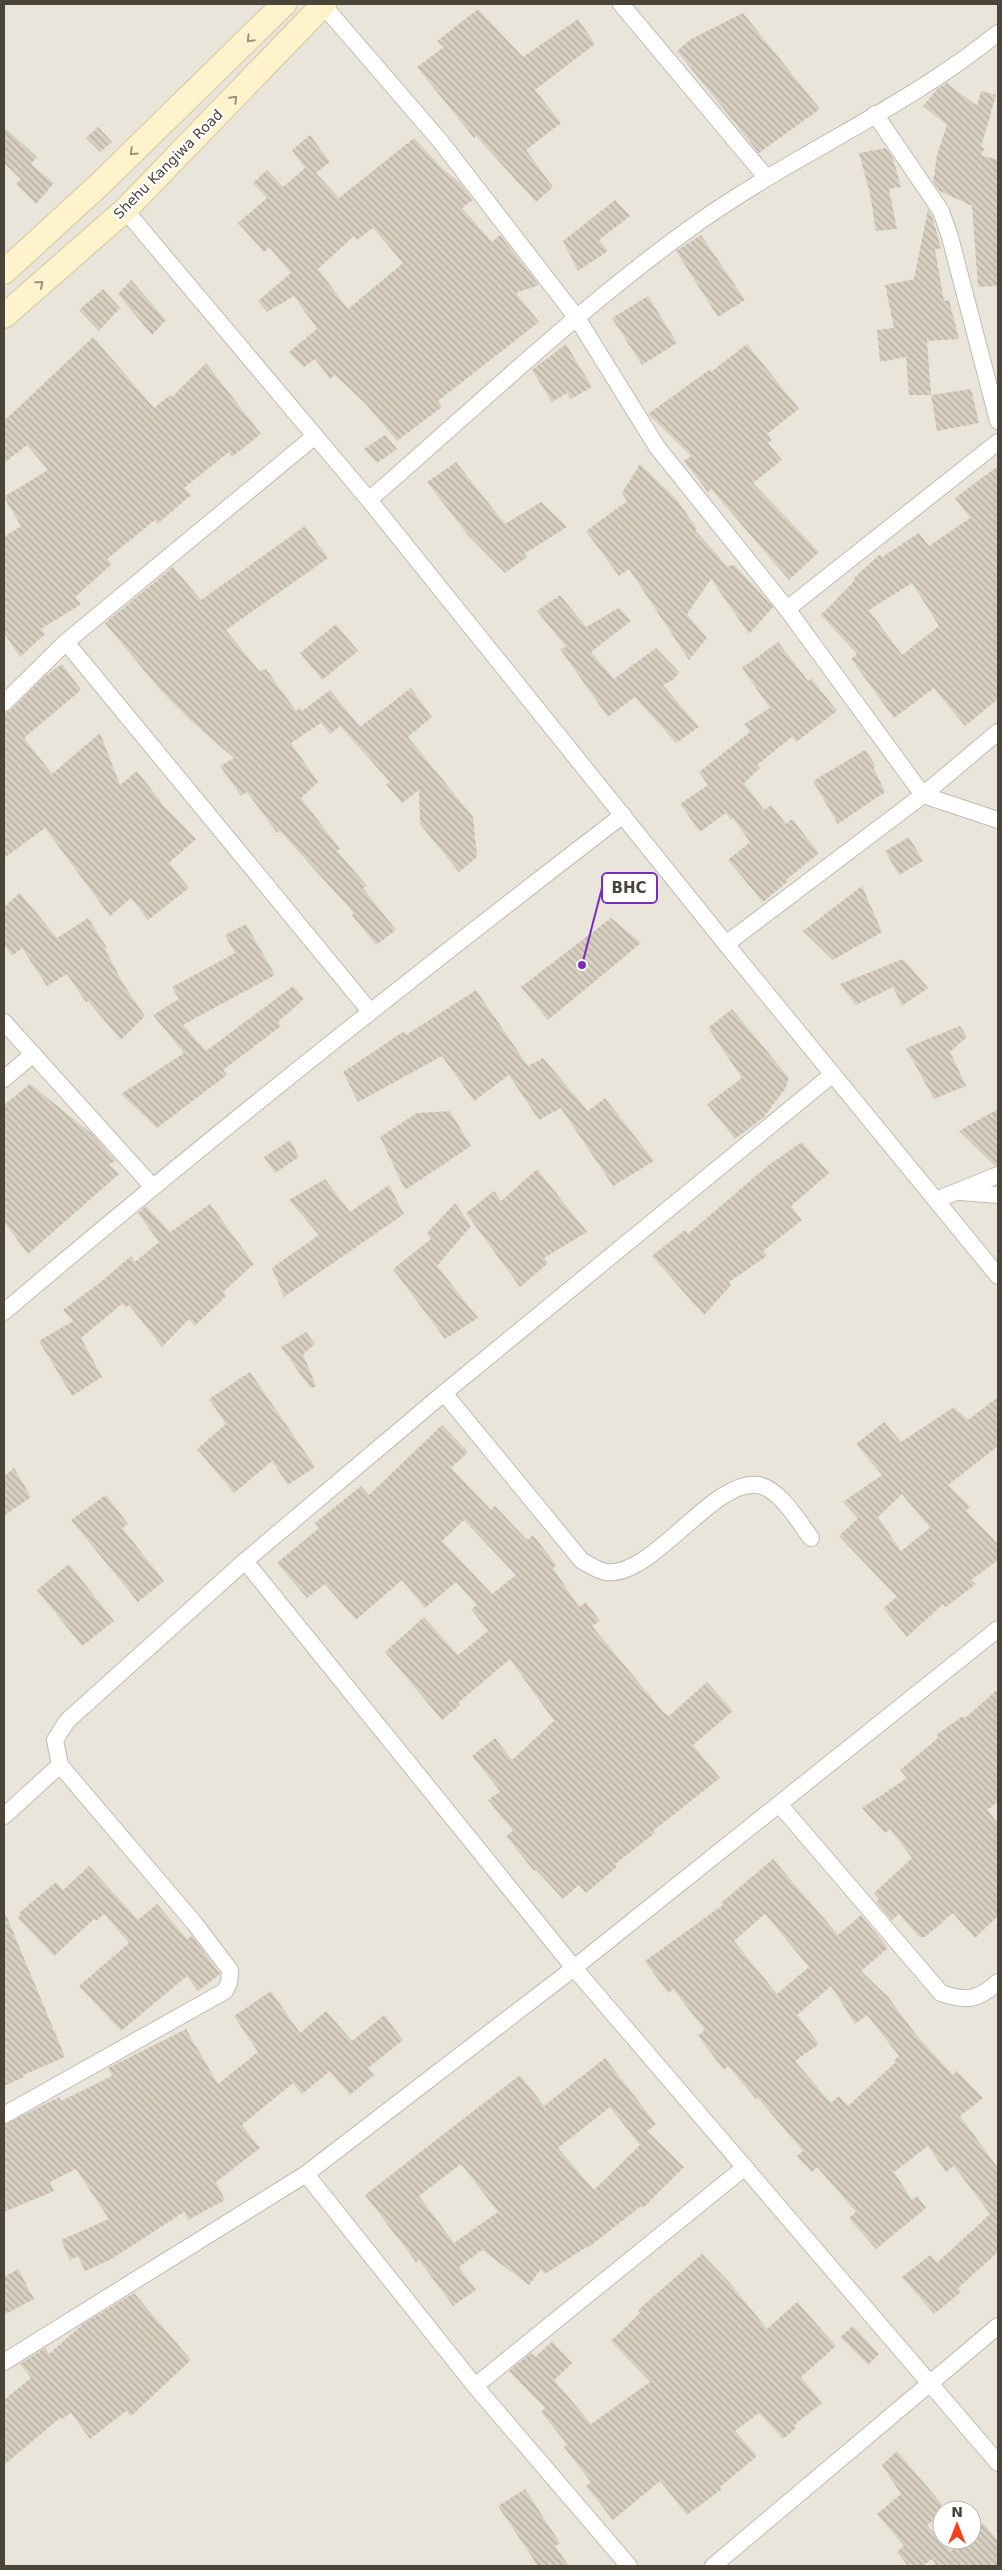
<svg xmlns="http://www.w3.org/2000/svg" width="1002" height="2570" viewBox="0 0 1002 2570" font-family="'DejaVu Sans',sans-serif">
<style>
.residential{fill:#eae5da;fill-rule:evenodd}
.building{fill:url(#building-back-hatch);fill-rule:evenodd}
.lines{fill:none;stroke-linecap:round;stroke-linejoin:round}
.street-casing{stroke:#c2bbae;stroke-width:18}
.secondary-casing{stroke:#d6c79b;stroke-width:26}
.street{stroke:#fff;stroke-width:16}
.secondary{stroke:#fff3cd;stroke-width:24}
.oneway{stroke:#9c937c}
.labels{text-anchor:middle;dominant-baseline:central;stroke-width:4.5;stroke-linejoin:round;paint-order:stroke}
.street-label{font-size:14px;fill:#4b4439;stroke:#fff}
.leader{fill:none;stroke:#7b2cbf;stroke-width:2}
.callout-dot{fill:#7b2cbf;stroke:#fff;stroke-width:2}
.callout{fill:#fff;stroke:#7b2cbf;stroke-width:2}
.callout-label{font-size:15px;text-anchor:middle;font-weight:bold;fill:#4b4439}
</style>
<defs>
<pattern id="building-back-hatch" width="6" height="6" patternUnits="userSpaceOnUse" patternTransform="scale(1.25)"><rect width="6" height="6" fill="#d8cfc1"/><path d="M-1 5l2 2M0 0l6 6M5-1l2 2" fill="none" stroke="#b1aa9e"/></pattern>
</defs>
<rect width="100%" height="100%" fill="#f6f3ec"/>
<!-- residential -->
<path class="residential" d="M4 4H998V2566H4ZM942 2510H972V2540H942Z"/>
<!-- building -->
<g class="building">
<polygon points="478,9 523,57 578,19 595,44 535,90 561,123 526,150 553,187 536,202 476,136 474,138 417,67 444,47 437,41"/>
<polygon points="743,13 820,109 759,153 677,51 691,39"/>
<polygon points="947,83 977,106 981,91 996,95 981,147 985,148 981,155 998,160 998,286 978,287 972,206 940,191 933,182 937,155 947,125 923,106 937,89"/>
<polygon points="4,127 37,157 31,164 54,183 36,204 16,184 21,179 4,163"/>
<polygon points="98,127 112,142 100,152 86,138"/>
<path d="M310 135 330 162 316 173 339 198 414 138 442 168 460 183 473 200 462 208 492 242 500 235 539 285 516 293 539 322 438 401 442 407 397 441 365 403 335 375 330 379 315 359 304 367 289 352 317 329 294 296 267 312 258 301 291 273 269 247 264 252 238 223 267 198 253 183 267 170 283 187 305 168 292 150ZM373 228 403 263 348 309 318 269 354 236 357 240Z"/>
<polygon points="886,148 893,158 901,187 889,189 897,229 876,231 870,194 859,153"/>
<polygon points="615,200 630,216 599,240 608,251 578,271 563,241"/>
<polygon points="928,209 932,216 941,248 935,250 944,301 949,300 959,339 927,341 931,395 909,395 906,357 880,362 877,330 894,328 885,285 914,279"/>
<polygon points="701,235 745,300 718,317 676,251"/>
<polygon points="131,280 166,320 152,335 118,294"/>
<polygon points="103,289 120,308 99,331 79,310"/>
<polygon points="648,296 677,343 642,365 612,318"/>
<polygon points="93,337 154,408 170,395 172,397 206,363 261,434 232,457 229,452 184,488 191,495 157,524 155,520 107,559 112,564 75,597 81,604 41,629 45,634 20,657 4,633 4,537 21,526 4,497 48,470 27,445 4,463 4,421"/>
<polygon points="566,344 592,387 571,399 567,393 552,402 532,370"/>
<polygon points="747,344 799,409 767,434 772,440 768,443 782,460 753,483 819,552 789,580 711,489 708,492 684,461 691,456 648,414 709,370 711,372"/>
<polygon points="971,389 979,423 937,431 931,395"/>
<polygon points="385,435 397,449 377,463 364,449"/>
<polygon points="456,462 505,524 541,502 567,527 524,554 527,557 505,573 467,534 427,482"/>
<polygon points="640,464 677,500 697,529 695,530 727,566 734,565 773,607 749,634 711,579 687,614 707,638 689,660 629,569 619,576 586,531 627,501 622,493"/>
<path d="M998 466V699L965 726 934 688 894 718 851 659 857 654 821 615 855 580 854 578 880 554 882 557 919 533 929 546 970 518 955 498ZM912 583 939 626 902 655 869 610Z"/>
<polygon points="305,526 328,558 226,630 259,671 266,669 296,711 300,708 302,711 330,690 360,727 411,688 432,717 408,737 473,817 477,857 459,872 420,824 419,790 402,803 386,784 390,782 340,726 330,734 321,723 291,743 318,782 301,798 340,849 337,851 367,886 363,888 396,930 376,945 352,915 354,913 280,831 277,833 247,792 241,796 220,766 234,758 191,721 162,692 105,623 173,567 201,600"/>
<polygon points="560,595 586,627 619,608 631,621 591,652 614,679 656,648 679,672 673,680 663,685 699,727 676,743 635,697 608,717 560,649 566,647 537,611"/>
<polygon points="336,624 358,651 322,680 300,653"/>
<polygon points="778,642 808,681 811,678 837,711 796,742 792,737 757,765 760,768 744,783 764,810 771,805 786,824 792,819 819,853 786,880 787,882 763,902 728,860 750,842 733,818 731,820 726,813 700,832 680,804 708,785 699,772 750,732 744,724 770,708 742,668"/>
<polygon points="62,664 81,690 24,738 52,774 100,733 120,785 137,771 164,806 196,839 169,863 189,888 148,920 131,898 110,916 45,828 4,858 4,713 11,710 45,676"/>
<polygon points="865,750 876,766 873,767 885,792 838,824 813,781"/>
<polygon points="909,837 923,861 899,875 885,851"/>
<polygon points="862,886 882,932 833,960 803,931"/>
<polygon points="20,893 57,938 88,918 107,948 105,949 124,985 145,1016 121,1040 88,1001 86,1002 67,974 47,986 22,948 12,956 4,944 4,907"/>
<polygon points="611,918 641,943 548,1020 521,987"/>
<polygon points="246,924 275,975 183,1025 206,1051 293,986 304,999 278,1022 281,1026 223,1070 227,1075 157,1128 121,1094 184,1053 153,1015 179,999 172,987 235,953 225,935"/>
<polygon points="903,959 928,988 902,1006 893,987 856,1005 840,984"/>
<polygon points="476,990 528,1066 543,1058 588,1111 605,1098 654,1161 613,1186 561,1108 539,1120 509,1075 474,1101 442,1056 358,1102 343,1072 403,1032 406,1035"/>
<polygon points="732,1009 789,1078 785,1089 764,1117 735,1139 707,1104 742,1078 708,1028"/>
<polygon points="960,1026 967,1037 950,1052 966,1086 934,1099 906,1048"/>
<polygon points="30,1084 91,1133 116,1161 109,1164 119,1174 28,1254 4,1222 4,1105"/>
<polygon points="998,1109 998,1165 995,1166 959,1131"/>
<polygon points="450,1111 471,1146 405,1190 380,1137 417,1113"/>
<polygon points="290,1140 299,1157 275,1173 264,1157"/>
<polygon points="802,1142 829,1173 791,1206 802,1220 763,1251 767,1256 729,1282 731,1285 704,1315 652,1256 685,1230 688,1234 770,1164"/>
<polygon points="537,1169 587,1232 544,1258 548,1263 520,1287 466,1213 494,1191 501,1201"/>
<polygon points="325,1179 350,1212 389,1185 404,1214 284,1297 272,1268 319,1235 289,1200"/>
<polygon points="455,1203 471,1226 437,1266 478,1318 445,1339 393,1269 431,1239 427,1233"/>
<polygon points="210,1204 254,1264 223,1292 226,1296 195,1326 189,1319 162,1347 129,1305 126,1308 122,1304 81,1338 102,1377 72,1396 39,1341 73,1321 63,1310 102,1281 131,1256 135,1262 159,1242 138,1213 146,1206 170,1232"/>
<polygon points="306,1332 315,1344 303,1354 316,1386 311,1389 281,1347"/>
<polygon points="250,1372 315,1467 288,1485 272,1461 234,1493 197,1449 226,1424 209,1399"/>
<path d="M998 1397V1446L948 1485 970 1507 966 1511 998 1544V1560L971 1580 976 1584 946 1607 943 1604 907 1637 883 1608 897 1597 839 1536 858 1518 843 1502 882 1475 856 1444 884 1422 901 1442 954 1407 968 1420ZM902 1494 930 1528 901 1551 878 1517Z"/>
<path d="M442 1425 468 1452 451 1468 491 1510 495 1506 527 1540 533 1535 556 1565 553 1568 579 1607 586 1602 600 1621 592 1626 664 1713 669 1716 707 1682 733 1711 693 1745 720 1778 653 1831 655 1833 615 1864 617 1867 586 1893 579 1885 563 1899 536 1870 534 1871 506 1836 513 1831 488 1800 500 1791 472 1756 495 1738 512 1760 554 1721 510 1659 458 1703 460 1705 442 1720 385 1652 424 1617 458 1655 488 1631 471 1609 477 1605 456 1582 425 1608 402 1580 356 1620 325 1584 307 1598 277 1563 319 1528 315 1523 361 1486 369 1495ZM464 1520 516 1575 492 1594 442 1541Z"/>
<polygon points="14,1468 31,1497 4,1516 4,1476"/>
<polygon points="106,1495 128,1524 122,1528 164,1581 138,1602 71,1520"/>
<polygon points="69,1564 114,1621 82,1646 37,1590"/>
<polygon points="998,1689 998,1802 987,1810 998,1823 998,1916 975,1938 953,1913 925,1937 919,1937 899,1914 892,1920 876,1902 879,1899 874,1893 912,1858 890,1829 885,1833 862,1808 907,1778 900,1770 938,1738 936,1735 963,1716 965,1718"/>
<path d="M773 1859 838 1935 861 1915 888 1948 861 1971 889 1998 917 2036 953 2075 957 2071 983 2098 960 2116 998 2168V2252L958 2288 961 2292 934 2314 902 2277 930 2255 937 2263 990 2214 954 2166 946 2172 928 2146 894 2172 912 2200 917 2196 926 2208 876 2249 849 2218 856 2212 817 2167 812 2172 797 2156 803 2151 758 2098 756 2099 728 2066 724 2070 698 2036 705 2030 673 1989 668 1993 645 1961 723 1905 721 1903ZM765 1914 809 1967 777 1994 734 1941ZM831 1986 855 2024 867 2015 899 2056 894 2060 896 2062 848 2106 839 2096 831 2103 795 2061 819 2044 797 2015Z"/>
<polygon points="89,1866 138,1920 157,1904 187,1939 192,1936 220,1974 198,1991 187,1976 121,2031 79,1986 129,1943 104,1914 96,1921 94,1919 54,1956 18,1918 21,1915 19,1913 56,1882 63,1890"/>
<polygon points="4,1910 65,2057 23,2075 24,2077 4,2086"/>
<polygon points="271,1991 300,2033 326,2011 352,2041 384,2015 403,2040 368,2068 374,2075 350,2095 330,2071 302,2094 293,2083 242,2125 260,2148 216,2182 225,2200 188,2220 184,2212 110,2260 85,2271 78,2256 70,2260 61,2240 109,2219 76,2169 50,2182 54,2191 4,2212 4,2125 59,2097 61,2101 112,2076 108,2068 186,2029 218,2084 258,2052 234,2016"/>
<path d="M605 2058 656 2124 647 2131 684 2167 643 2208 641 2206 589 2247 588 2246 545 2274 541 2269 529 2285 482 2250 459 2267 476 2290 453 2306 419 2260 416 2262 365 2195 520 2075 544 2106ZM610 2107 640 2145 594 2190 558 2148ZM461 2164 498 2212 454 2243 419 2196Z"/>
<polygon points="702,2254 730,2283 767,2329 797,2302 836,2346 801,2377 822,2403 794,2425 796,2428 783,2439 759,2413 735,2431 757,2456 720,2487 722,2489 687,2515 660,2481 613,2520 586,2486 591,2482 564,2447 567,2444 541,2412 545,2408 509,2371 531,2353 535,2357 552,2342 572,2363 554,2380 591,2424 650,2382 611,2341 640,2313 638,2310"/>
<polygon points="18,2269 34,2299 4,2315 4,2277"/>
<polygon points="134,2293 191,2360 131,2416 126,2411 90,2439 71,2413 62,2419 61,2417 4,2465 4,2400 31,2378 20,2364 45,2348 49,2354 83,2324"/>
<polygon points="853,2326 879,2354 868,2365 840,2337"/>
<polygon points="897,2451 946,2509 942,2510 942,2513 927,2525 951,2551 963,2540 972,2540 972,2532 983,2523 998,2541 998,2566 933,2566 936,2564 932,2559 923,2566 908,2566 897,2552 904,2546 877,2514 901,2494 882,2465"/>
<polygon points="525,2489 560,2543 555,2546 569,2566 538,2566 498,2506"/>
</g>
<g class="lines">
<!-- street casing -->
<g class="street-casing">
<g id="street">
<polyline points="621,4 766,177"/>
<polyline points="323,5 441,142 577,318 657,447 787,609 923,795 998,820"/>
<polyline points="875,114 941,211 950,237 998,421"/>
<polyline points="125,210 369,500 726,944 998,1276"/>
<path d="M369 500C473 410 574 313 685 232 785 158 902 111 998 33"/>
<polyline points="787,609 998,442"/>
<polyline points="66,642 369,1010"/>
<polyline points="4,703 66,642 315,436"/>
<polyline points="726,944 923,795 998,732"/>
<polyline points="4,1022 152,1186"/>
<polyline points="4,1079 33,1054"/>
<polyline points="961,1192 998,1195"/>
<polyline points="936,1200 998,1175"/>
<path d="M4 1312C206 1140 412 977 623 815"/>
<path d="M444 1393 582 1561C589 1564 598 1571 606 1572 653 1578 713 1478 758 1485 779 1488 799 1522 811 1538"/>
<polyline points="245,1561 574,1968 998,2463"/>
<path d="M779 1804 941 1993C967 2002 978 2000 998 1982"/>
<polyline points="4,1816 60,1765 55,1740 67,1721 245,1561 444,1393 833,1074"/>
<polyline points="4,2115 225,1991 229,1983 230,1970 195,1924 60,1765"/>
<polyline points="306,2174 475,2386 629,2566"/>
<polyline points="4,2362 306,2174 574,1968 998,1629"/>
<polyline points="475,2386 745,2167"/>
<polyline points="713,2566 998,2326"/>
</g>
</g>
<!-- secondary casing -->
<g class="secondary-casing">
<g id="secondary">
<polyline points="4,272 100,184 284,4"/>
<polyline points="4,316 125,210 324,4"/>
</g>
</g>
<!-- street -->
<use href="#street" class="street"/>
<!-- secondary -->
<use href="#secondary" class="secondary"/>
</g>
<!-- one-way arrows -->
<defs><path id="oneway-chevron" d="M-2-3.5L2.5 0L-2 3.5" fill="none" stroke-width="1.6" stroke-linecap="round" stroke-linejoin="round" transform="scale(1.25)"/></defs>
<g class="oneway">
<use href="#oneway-chevron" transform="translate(250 39) rotate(134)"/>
<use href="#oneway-chevron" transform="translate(234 99) rotate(-46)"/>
<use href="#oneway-chevron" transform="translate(133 152) rotate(136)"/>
<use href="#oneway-chevron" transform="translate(40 284) rotate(-41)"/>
</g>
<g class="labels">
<!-- street labels -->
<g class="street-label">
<text transform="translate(168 164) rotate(-45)">Shehu Kangiwa Road</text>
</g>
</g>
<!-- callouts -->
<path class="leader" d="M582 965L602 888"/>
<circle class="callout-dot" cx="582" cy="965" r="5"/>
<rect class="callout" x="602" y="873" width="55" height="30" rx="5"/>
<g class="callout-label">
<text x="629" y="893">BHC</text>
</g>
<!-- border -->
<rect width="1002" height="2570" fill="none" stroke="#4b4439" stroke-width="10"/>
<!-- north arrow -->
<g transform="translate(957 2525)"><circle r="24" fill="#ffffff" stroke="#b7b4b0"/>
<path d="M0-4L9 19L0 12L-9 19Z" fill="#fc3f1d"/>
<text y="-8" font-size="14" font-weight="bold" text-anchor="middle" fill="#4b4439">N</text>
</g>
</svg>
